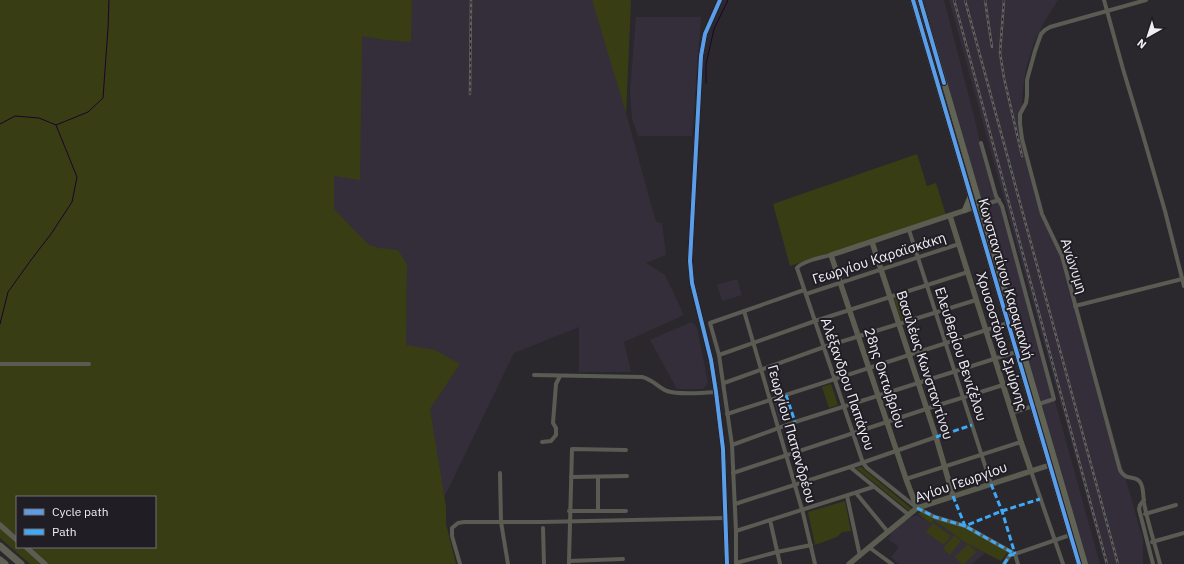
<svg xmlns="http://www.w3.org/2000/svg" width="1184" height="564" viewBox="0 0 1184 564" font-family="'IBM Plex Sans',sans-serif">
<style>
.built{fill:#342e3b}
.green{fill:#383d14}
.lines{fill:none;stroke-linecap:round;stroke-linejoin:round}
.stream{stroke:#19042b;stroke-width:1}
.street{stroke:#5a5b52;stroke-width:4}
.secondary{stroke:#5b5d50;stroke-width:5.5}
.primary{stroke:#616455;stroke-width:6}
.highway{stroke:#5f5f53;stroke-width:7}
.rail-casing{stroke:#61625e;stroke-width:2.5}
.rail{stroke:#201d25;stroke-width:1;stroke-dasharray:3;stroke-linecap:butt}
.quiet{stroke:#3fa9f5;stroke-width:3;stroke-dasharray:6 3;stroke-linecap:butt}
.cycleway-casing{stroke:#201d25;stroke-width:6}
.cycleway{stroke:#5a9eea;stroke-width:4}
.labels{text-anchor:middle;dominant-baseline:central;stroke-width:4;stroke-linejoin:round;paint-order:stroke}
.street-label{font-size:14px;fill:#f0eef3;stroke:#201d25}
</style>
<rect width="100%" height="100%" fill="#2a282d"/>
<!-- built -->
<g class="built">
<polygon points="0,0 631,0 626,113 656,222 662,223 666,255 646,263 665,275 684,315 624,342 631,372 579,372 579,327 514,353 426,535"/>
<polygon points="924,0 944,0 976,124 980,143 1000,203 1100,564 1087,564 982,206"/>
<polygon points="949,0 1058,0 1044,22 1034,42 1026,69 1022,96 1022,125 1027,156 1042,215 1062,254 1143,540 1143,564 1105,564"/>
<polygon points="636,17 701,17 692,136 638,136 632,119 630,91"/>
<polygon points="737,279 742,295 722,301 717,285"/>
<polygon points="689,323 693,323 697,328 708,383 703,389 677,389 650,340"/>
<polygon points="786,399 792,420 780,423 774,402"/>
<polygon points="917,515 931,524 934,520 966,543 985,553 972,564 899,564 891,557 899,547 888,539 893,531 909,518"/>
</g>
<!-- green -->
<g class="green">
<polygon points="0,0 412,0 411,42 386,40 362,36 360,180 334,176 334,209 369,245 379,248 398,250 407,264 406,345 435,350 460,364 430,409 446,507 446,524 456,564 49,564 30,547 155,547 155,497 17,497 17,536 0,522"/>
<polygon points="592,0 631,0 626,113"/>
<polygon points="917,154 927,186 936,183 946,215 790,266 773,204"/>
<polygon points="903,295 911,317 901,320 894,299"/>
<polygon points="831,384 838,405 829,408 822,387"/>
<polygon points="861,467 912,509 909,511 856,468"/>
<polygon points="845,501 851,531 842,532 837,537 815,545 808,512"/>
<polygon points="921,512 964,527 1008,552 1001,561 966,543 934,520 931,524 918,514"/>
<polygon points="933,523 951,536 944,545 926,532"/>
<polygon points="0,528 17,543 17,547 22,547 42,564 30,564 0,538"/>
<polygon points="954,535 961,541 950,555 943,549"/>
<polygon points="968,544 976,552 964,564 962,564 955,557"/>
</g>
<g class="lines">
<!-- stream -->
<g class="stream">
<polyline points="706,83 706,64 714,29 728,0"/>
<polyline points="0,124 15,116 39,118 56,125 88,112 103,98 108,28 109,0"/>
<polyline points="0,324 8,292 31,260 51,234 72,202 77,177 56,125"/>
</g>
<!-- street -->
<g class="street">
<polyline points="1104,0 1123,69 1142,132 1165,211 1184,286"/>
<path d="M1146 0 1050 27 1045 30 1041 34 1035 51 1027 80V96L1026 103 1020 114V124L1022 139 1042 214 1062 256 1120 470C1126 482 1135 474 1140 482 1144 487 1143 497 1144 503 1148 524 1155 544 1160 564"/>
<polyline points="981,143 996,196 1002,206 1054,399 1012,413"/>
<polyline points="980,206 999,200"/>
<polyline points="909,230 991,484"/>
<path d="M831 255C823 257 802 261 797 268L863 463 867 468 917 508 935 517 965 526 1015 554"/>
<polyline points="806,294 959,244"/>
<polyline points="1075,306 1182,279"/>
<polyline points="744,311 803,513 815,564"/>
<polyline points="719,355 815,321 968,272"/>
<polyline points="0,364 89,364"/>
<path d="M534 375 642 377C652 379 658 387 667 391 678 395 704 393 716 392"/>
<polyline points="724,383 824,347 976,300"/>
<polyline points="727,414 1008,323"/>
<polyline points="542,442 551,441 556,435 556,428 553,423 556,384 560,376"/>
<polyline points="732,445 795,422 1016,352"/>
<polyline points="850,467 909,515"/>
<polyline points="1031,471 1063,564"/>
<polyline points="500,473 501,522 508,564"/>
<polyline points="733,473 926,409 1003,385"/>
<polyline points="571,477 627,476"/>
<polyline points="906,479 1021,442"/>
<polyline points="856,493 888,532"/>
<polyline points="847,496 860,556"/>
<polyline points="1144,500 1140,505 1139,509 1153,564"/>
<polyline points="735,504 850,467 936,437"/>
<polyline points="569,511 626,511"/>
<polyline points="598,511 598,477"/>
<polyline points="1145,514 1176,505"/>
<polyline points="770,520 780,564"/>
<polyline points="543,528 544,564"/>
<polyline points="736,531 873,487"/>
<polyline points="1152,542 1184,533"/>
<polyline points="870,548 892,564"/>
<polyline points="1015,554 1018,564"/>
<polyline points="569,561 572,449 626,450"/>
<polyline points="569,563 569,561 623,559"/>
<polyline points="736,563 777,552 811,545"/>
<polyline points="460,564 452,536 452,528 458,523 464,522 542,522 725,518"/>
<polyline points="736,564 736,531 732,445 719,355 710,323 804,290"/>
<polyline points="1004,564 1010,555 1015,554 1070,535"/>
</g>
<!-- secondary -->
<g class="secondary">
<polyline points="720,0 705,34 701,56 690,261 692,283 711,360 716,392 723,449 727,564"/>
<polyline points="950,216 1021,442 1031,471"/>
<polyline points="872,242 936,437 953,496"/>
<polyline points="917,508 906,479 831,255 978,206"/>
<polyline points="0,525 17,540"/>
<polyline points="26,547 45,564"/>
<polyline points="849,564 917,508 1050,465"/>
</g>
<!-- primary -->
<g class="primary">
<polyline points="913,0 1079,564"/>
<polyline points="920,0 1085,564"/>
<polyline points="965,210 970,198"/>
</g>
<!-- highway -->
<g class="highway">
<polyline points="0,546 21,564"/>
<polyline points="0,560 5,564"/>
</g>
<!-- rail casing -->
<g class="rail-casing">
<g id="rail">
<polyline points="954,0 1107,564"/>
<polyline points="965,0 1118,564"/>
<polyline points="985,0 992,47"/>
<polyline points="1004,0 1000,53 1004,78 1022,156"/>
<polyline points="470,94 471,0"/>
</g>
</g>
<!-- rail -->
<use href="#rail" class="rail"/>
<!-- quiet -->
<g class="quiet">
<polyline points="786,395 795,422"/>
<polyline points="936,437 972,425"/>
<polyline points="991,484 1002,511 1015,554"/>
<polyline points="953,496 965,526 1002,511 1040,499"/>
<polyline points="917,508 935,517 965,526 1015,554"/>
<polyline points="1004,564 1010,555 1015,554"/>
</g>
<!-- cycleway casing -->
<g class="cycleway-casing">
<g id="cycleway">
<polyline points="720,0 705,34 701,56 690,261 692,283 711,360 716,392 723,449 727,564"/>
<polyline points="913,0 1079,564"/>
<polyline points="920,0 944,83"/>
</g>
</g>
<!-- cycleway -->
<use href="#cycleway" class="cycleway"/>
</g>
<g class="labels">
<!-- street labels -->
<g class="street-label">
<text transform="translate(879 258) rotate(-18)">Γεωργίου Καραϊσκάκη</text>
<text transform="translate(1074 266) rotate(72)">Ανώνυμη</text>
<text transform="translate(1006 279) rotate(74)">Κωνσταντίνου Καραμανλή</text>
<text transform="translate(1002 341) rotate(73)">Χρυσοστόμου Σμύρνης</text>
<text transform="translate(961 354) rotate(72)">Ελευθερίου Βενιζέλου</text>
<text transform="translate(925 365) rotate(72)">Βασιλέως Κωνσταντίνου</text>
<text transform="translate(885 378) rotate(72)">28ης Οκτωβρίου</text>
<text transform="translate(848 384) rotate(71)">Αλέξανδρου Παπάγου</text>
<text transform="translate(792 434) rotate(74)">Γεωργίου Παπανδρέου</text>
<text transform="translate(961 482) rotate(-19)">Αγίου Γεωργίου</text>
</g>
</g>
<!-- legend -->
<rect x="16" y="496" width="140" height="52" fill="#201d25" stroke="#737177"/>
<rect x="24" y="509" width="20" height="6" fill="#5a9eea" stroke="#737177"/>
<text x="52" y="516" font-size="12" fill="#f0eef3">Cycle path</text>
<rect x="24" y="529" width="20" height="6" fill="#3fa9f5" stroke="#737177"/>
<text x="52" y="536" font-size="12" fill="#f0eef3">Path</text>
<!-- north arrow -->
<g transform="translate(1148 36) rotate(219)" stroke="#201d25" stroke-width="3" paint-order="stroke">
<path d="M0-3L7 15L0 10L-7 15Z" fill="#f0eef3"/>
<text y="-6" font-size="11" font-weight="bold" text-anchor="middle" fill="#f0eef3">N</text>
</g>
</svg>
